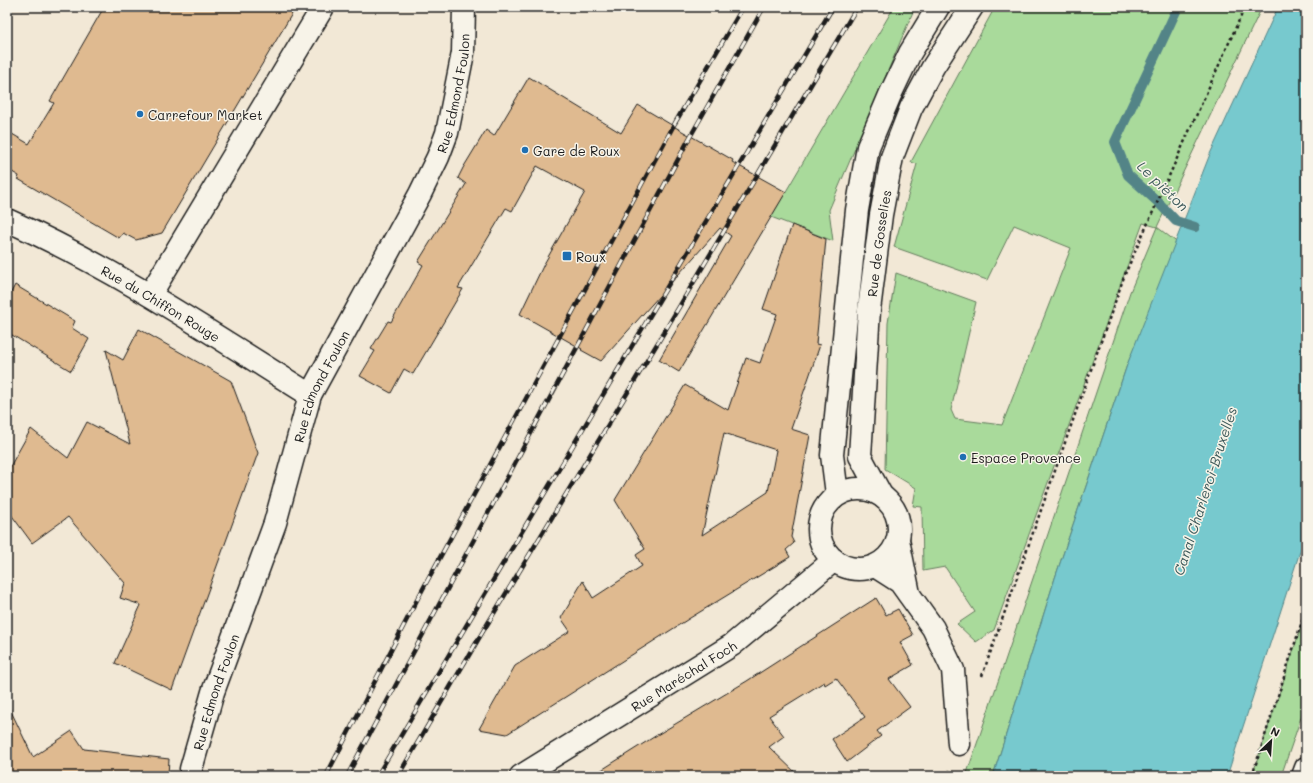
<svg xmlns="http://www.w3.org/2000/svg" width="1313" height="783" viewBox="0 0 1313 783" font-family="Mali,sans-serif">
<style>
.green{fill:#a9da9b;stroke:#627b5c}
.water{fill:#77c9ce;stroke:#538487}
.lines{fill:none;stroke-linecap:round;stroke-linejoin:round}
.stream{stroke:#538487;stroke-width:10}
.building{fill:#dfba90;stroke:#1c1c1c;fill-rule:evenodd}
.minor-casing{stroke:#1c1c1c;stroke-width:25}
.tertiary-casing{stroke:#1c1c1c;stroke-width:25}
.path{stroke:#1c1c1c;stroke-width:2.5;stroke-dasharray:3 3;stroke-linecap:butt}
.minor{stroke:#f7f3e8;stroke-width:22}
.tertiary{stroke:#f7f3e8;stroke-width:22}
.rail-casing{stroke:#1c1c1c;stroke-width:4.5}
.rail{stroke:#f7f3e8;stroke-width:3;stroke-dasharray:9;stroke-linecap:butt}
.poi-dot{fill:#1f6fb2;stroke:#f7f3e8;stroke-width:1.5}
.labels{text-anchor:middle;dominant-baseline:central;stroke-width:3;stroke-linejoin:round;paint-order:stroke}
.street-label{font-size:13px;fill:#1c1c1c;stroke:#f7f3e8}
.poi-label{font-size:13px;fill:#1c1c1c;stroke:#f7f3e8;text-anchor:start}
.water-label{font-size:14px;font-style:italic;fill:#3c595a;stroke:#f7f3e8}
</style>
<rect width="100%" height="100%" fill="#f2e8d6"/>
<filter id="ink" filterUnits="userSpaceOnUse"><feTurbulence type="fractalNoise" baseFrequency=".025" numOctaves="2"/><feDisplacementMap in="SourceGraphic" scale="8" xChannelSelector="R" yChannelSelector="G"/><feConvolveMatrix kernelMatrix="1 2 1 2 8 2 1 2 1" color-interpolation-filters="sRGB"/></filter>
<g filter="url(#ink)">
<!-- green -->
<g class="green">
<polygon points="894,7 915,7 829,210 833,241 771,217"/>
<polygon points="995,7 1262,7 1157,227 1179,244 1127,365 1055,578 993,776 966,776 1130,292 1157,227 1143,223 994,630 976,642 957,624 975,612 945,567 923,571 922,507 913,506 916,488 885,469 888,323 896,273 976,302 951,410 955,419 1002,425 1071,248 1014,225 987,280 894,247 917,164 911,162"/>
<polygon points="1306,612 1306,703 1281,776 1252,776"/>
</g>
<!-- water -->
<polygon class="water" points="1278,7 1306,7 1306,533 1227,776 993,776 1055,578 1127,365 1210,154"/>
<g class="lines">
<!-- stream -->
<polyline class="stream" points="1178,7 1115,142 1128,175 1158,202 1176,221 1195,227"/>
</g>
<!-- building -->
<g class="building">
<polygon points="104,7 296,7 162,233 136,240 123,233 119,238 18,179 19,176 7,169 7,131 29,144 54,103 50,101"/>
<polygon points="529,77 621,133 638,105 675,127 733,160 732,162 786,192 679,372 659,360 731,236 720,228 601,361 581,350 582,349 520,314 544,264 585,192 537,166 512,211 506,208 458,288 463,289 413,374 404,369 391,393 360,376 375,351 371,349 388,321 391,322 423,265 418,262 466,184 458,178 463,168 486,130 494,136"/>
<path d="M792 225 826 239 816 344 820 345 791 429 810 435 791 537 794 543 786 550 790 557 690 618 507 734 479 729 515 666 570 631 561 618 583 581 593 598 642 566 636 555 645 549 615 500 685 385 728 410 746 358 760 363 777 314 763 309ZM724 433 776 450 768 492 702 535Z"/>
<polygon points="15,285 75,321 72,328 89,339 71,371 7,332 7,300"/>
<polygon points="139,329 231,381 258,453 172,690 115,663 141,605 120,598 125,583 68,517 32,543 7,509 7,472 31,429 68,458 87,422 130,444 106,350 123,360"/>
<polygon points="876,598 886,615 898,609 913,635 900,642 913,665 889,679 910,707 877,731 881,736 847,762 832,739 865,717 836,678 825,685 824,682 769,716 784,736 769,747 799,776 592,776 657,735 747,681"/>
<polygon points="7,703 33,757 72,731 84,749 169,759 168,776 7,776"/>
</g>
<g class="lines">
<!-- minor casing -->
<g class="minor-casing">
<g id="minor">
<path id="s1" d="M7 220C114 268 211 333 310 395"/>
<polyline points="150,295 323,7"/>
<polyline points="898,540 909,594"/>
<polyline points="875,566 900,582 933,628 953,670 959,744"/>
<path id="s2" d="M191 776V769L213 692 275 523 310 395 420 194 438 157 447 133 463 53 464 7"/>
</g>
</g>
<!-- tertiary casing -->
<g class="tertiary-casing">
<g id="tertiary">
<circle cx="859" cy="529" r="40"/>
<polyline points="837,494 832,455 857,210 868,147 890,95 910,53 938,7"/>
<path id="s3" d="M881 495 860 456 869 310 881 215 892 157 911 108 933 67 972 7"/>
<path id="s4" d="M521 776 732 645 834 560"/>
<polyline points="1303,776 1306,768"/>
</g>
</g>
<!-- path -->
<g class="path">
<polyline points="982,676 1125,274 1245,7"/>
<polyline points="948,776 950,770"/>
<polyline points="1252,776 1306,609"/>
</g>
<!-- minor -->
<use href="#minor" class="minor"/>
<!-- tertiary -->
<use href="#tertiary" class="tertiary"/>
<!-- rail casing -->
<g class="rail-casing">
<g id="rail">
<polyline points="326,776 418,598 675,123 743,7"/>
<polyline points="347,776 690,137 764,7"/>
<polyline points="377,776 833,7"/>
<polyline points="398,776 482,633 660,339 857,7"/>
</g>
</g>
<!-- rail -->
<use href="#rail" class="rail"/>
</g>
</g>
<!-- markers -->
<g class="poi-dot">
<circle cx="140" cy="114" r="4"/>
<circle cx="525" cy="150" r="4"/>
<rect x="562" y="251" width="10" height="10" rx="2"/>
<circle cx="963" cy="457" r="4"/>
</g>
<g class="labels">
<!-- street labels -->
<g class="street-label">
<text stroke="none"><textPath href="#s2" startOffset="736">Rue Edmond Foulon</textPath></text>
<text stroke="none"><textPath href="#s3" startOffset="258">Rue de Gosselies</textPath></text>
<text stroke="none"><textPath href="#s1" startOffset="175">Rue du Chiffon Rouge</textPath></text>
<text stroke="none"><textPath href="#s2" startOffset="412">Rue Edmond Foulon</textPath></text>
<text stroke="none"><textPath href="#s4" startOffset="191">Rue Maréchal Foch</textPath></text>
<text stroke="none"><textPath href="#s2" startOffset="88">Rue Edmond Foulon</textPath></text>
</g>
<!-- poi labels -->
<g class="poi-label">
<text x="148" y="114">Carrefour Market</text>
<text x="533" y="150">Gare de Roux</text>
<text x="576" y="256">Roux</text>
<text x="971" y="457">Espace Provence</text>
</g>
<!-- water labels -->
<g class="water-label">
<text transform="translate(1163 186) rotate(44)">Le piéton</text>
<text transform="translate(1205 491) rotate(-72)">Canal Charleroi-Bruxelles</text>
</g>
</g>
<!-- margin -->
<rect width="1313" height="783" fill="none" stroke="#f7f3e8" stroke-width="24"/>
<rect x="12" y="12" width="1289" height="759" fill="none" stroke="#1c1c1c" stroke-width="1.5" filter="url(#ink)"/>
<!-- north arrow -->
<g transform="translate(1271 741) rotate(25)" stroke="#f7f3e8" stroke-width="3" paint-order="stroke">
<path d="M0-3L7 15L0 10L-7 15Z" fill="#1c1c1c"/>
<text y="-6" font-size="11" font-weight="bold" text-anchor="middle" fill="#1c1c1c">N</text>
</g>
</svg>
